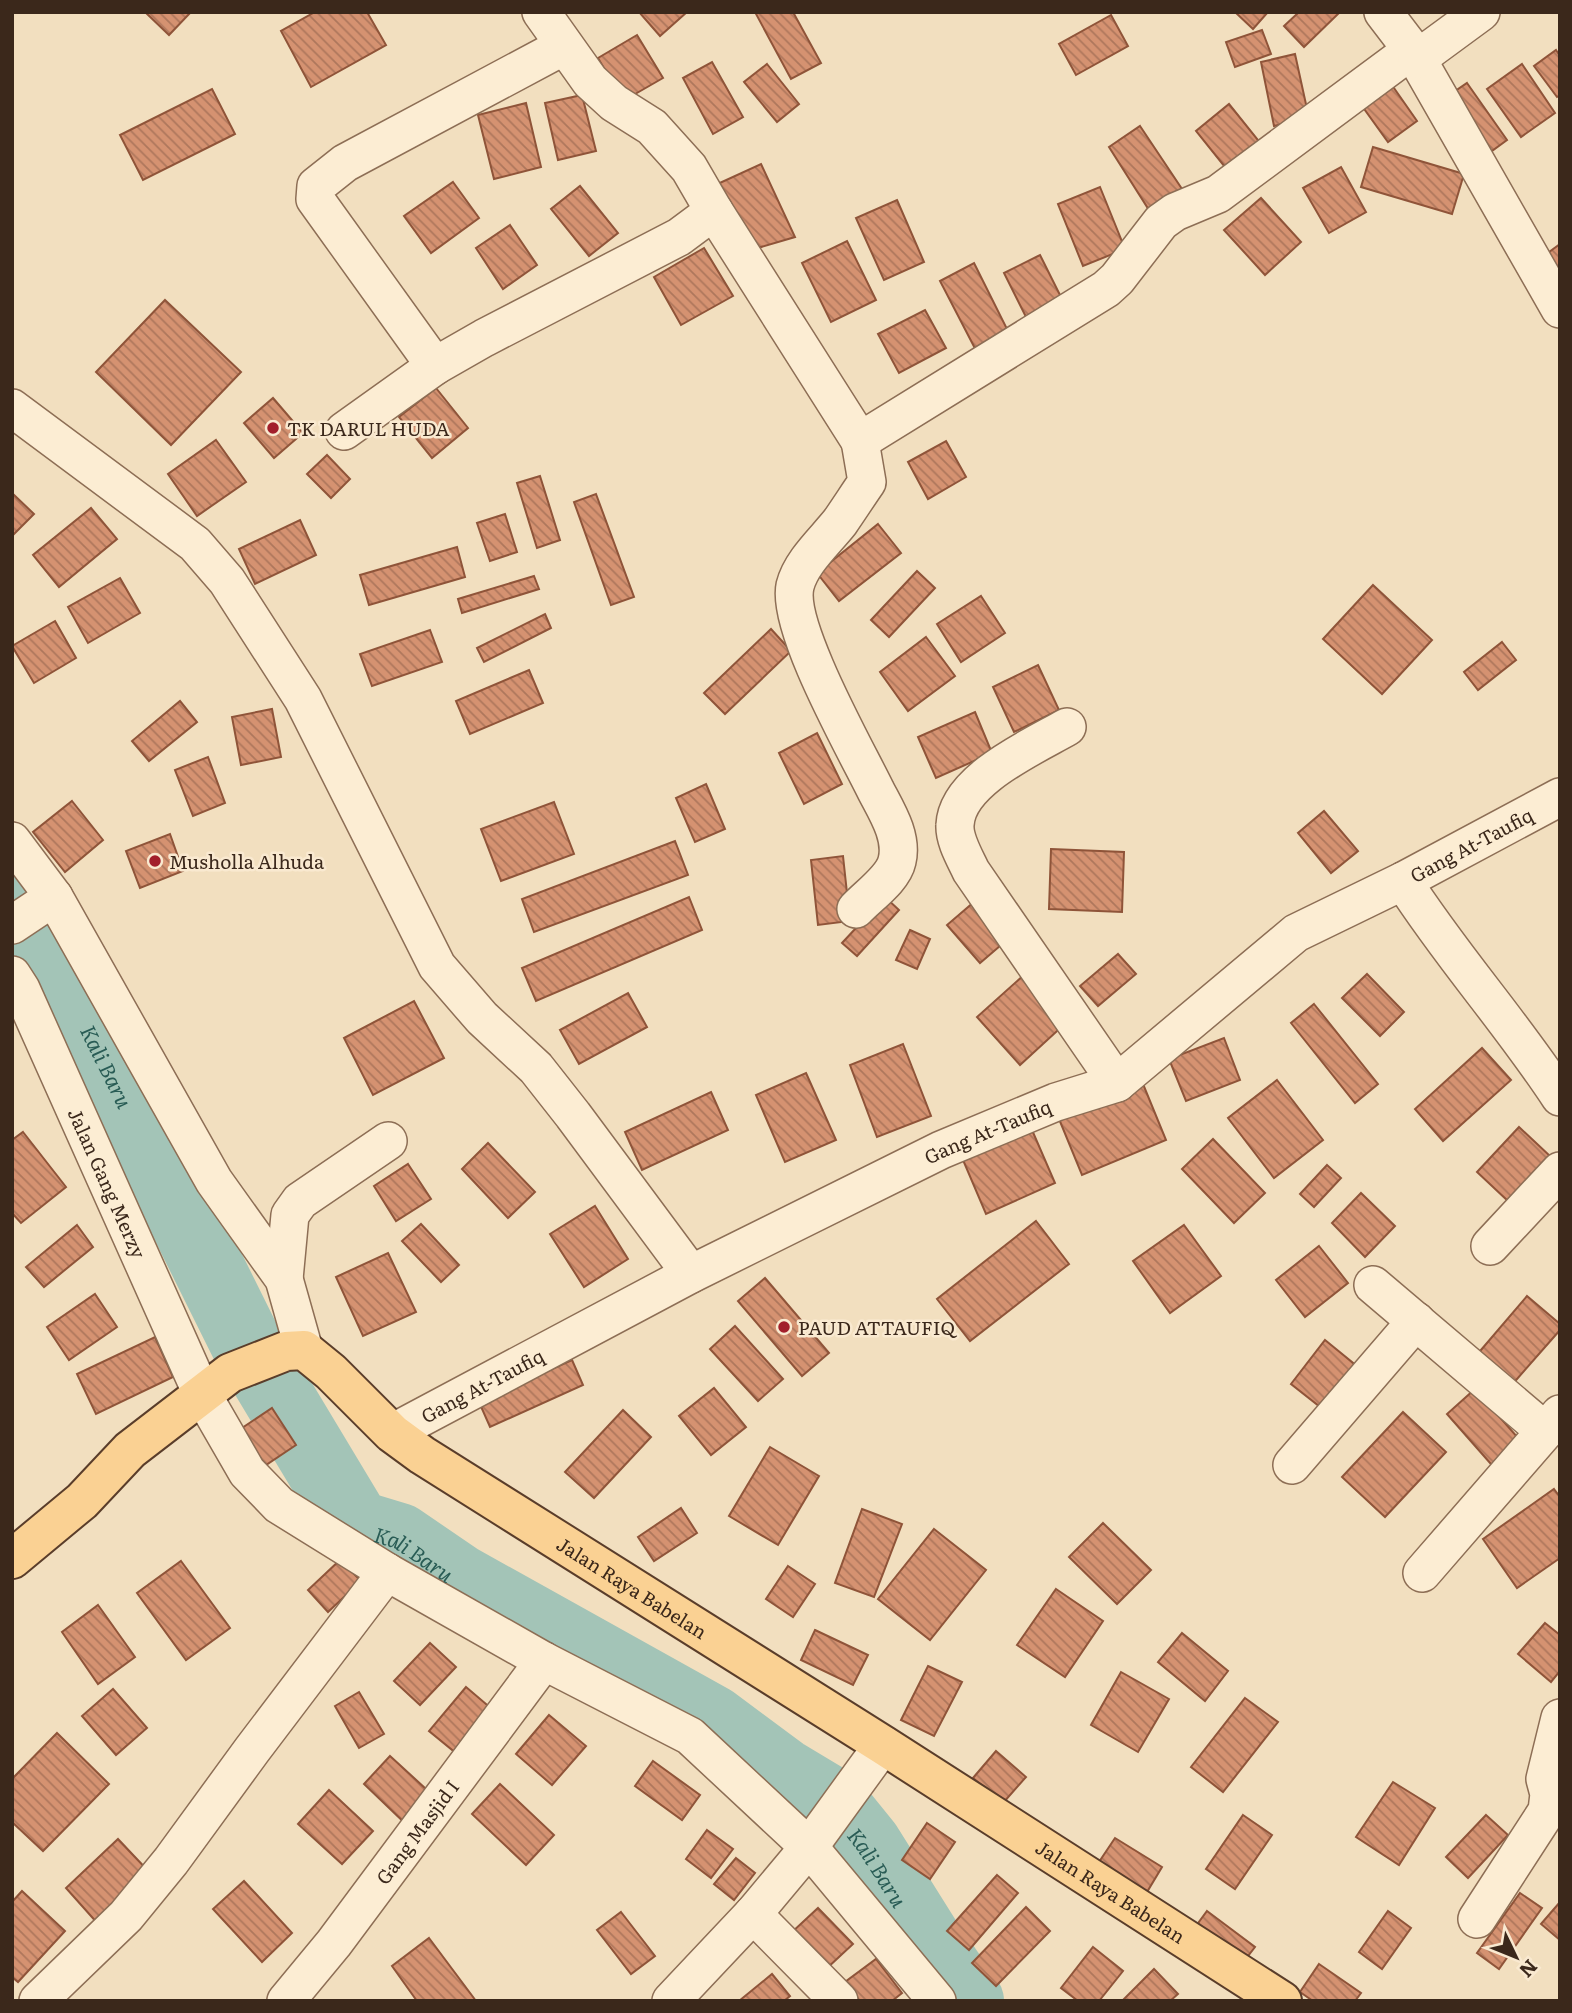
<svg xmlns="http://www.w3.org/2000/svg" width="1572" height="2013" viewBox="0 0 1572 2013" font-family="Literata,serif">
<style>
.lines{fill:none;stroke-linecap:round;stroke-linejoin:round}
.river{stroke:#a3c4b7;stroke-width:72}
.building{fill:url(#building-back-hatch);stroke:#8f5439;stroke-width:2}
.street-casing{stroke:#8d6e55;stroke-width:40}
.primary-casing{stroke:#5a3d2a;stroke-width:42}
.street{stroke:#fcedd3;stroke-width:37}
.primary{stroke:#fad193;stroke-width:38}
.poi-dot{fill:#a21f2b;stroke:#f9e9d0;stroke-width:2.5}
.labels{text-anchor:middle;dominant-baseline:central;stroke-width:5;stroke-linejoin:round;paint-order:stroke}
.poi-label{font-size:19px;fill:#3b281b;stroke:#f9e9d0;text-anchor:start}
.street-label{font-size:19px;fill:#3b281b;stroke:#f9e9d0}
.water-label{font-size:21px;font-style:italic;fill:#295c55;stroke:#f9e9d0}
</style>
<defs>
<pattern id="building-back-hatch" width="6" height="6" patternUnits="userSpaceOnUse" patternTransform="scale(1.75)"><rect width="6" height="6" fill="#d59271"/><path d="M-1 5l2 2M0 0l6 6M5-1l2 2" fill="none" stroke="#ae775c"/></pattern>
</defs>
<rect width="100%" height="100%" fill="#f2dfbf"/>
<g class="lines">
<!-- river -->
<path class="river" id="s1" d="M12 912 44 951 86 1021 246 1343 356 1526 399 1539 459 1580 712 1721 782 1773 832 1803 866 1845 925 1939 968 2001"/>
</g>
<!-- building -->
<g class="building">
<polygon points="145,12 191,12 169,35"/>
<polygon points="315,12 367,12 386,45 311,87 281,31"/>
<polygon points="639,12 687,12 660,36"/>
<polygon points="755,12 793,12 821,63 791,79"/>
<polygon points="1235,12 1268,12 1253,29"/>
<polygon points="1299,12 1340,12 1304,47 1284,26"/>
<polygon points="1111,15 1128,46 1076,75 1059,44"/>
<polygon points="1262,30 1271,54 1235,67 1226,42"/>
<polygon points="637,35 663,78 623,101 598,58"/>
<polygon points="1556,50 1560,56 1560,95 1557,97 1534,66"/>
<polygon points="1295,54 1309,118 1274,126 1261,62"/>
<polygon points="712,62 743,117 713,134 683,78"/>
<polygon points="767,64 799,104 777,122 744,82"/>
<polygon points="1522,64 1555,113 1521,137 1487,89"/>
<polygon points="1387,78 1417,121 1388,142 1357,99"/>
<polygon points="1467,83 1507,140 1485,156 1445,98"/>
<polygon points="212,89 235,134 143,180 120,135"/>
<polygon points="582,95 596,151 558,160 545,103"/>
<polygon points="526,103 541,167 494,179 478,115"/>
<polygon points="1229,104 1266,150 1233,177 1196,131"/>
<polygon points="1140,126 1182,189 1149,210 1109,147"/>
<polygon points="1373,147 1464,174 1452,214 1361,187"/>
<polygon points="761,164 795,237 751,250 711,187"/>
<polygon points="1341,167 1366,212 1329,233 1303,188"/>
<polygon points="453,182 479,218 431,253 404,216"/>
<polygon points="580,186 618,233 589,256 551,209"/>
<polygon points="1100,187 1125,249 1083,266 1058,204"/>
<polygon points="1261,198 1301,242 1265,275 1224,230"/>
<polygon points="897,200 924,262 884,280 856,218"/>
<polygon points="510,225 537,265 503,289 476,248"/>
<polygon points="847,241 876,300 831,322 802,263"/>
<polygon points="1560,244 1560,284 1541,258"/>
<polygon points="704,248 733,296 681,325 654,277"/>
<polygon points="1040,255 1067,309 1031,327 1004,273"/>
<polygon points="974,263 1013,341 981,360 940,281"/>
<polygon points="165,300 241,372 171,445 96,372"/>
<polygon points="925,310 946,348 899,373 878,334"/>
<polygon points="436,388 468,428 432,458 399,417"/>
<polygon points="273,398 303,433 274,458 244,423"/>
<polygon points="216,440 246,482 197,516 168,474"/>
<polygon points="946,441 966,477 928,499 908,462"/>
<polygon points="327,455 350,479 331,498 307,474"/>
<polygon points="540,476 560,540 537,548 517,483"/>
<polygon points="12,493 34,514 12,536"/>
<polygon points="596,494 634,597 611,605 574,502"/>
<polygon points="91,508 117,539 59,587 33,555"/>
<polygon points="505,514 517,552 490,561 477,523"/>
<polygon points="300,520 316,555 255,584 239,549"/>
<polygon points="878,524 901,553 839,601 817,573"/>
<polygon points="457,547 465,577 369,605 360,575"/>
<polygon points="917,571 935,588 889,637 871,620"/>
<polygon points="534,576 539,589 462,613 458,599"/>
<polygon points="120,578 140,613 88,643 68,607"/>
<polygon points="1373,585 1432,640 1382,694 1323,639"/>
<polygon points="981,596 1005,633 961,662 937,624"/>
<polygon points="545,614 551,628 484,662 477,648"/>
<polygon points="55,621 76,658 34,683 12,646"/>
<polygon points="771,629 791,651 725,714 704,693"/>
<polygon points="430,630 442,662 372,686 360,654"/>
<polygon points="926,637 955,676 908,711 880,672"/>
<polygon points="1502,642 1516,660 1478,690 1464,672"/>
<polygon points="1038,665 1059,710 1014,732 993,687"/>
<polygon points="529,670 543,703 470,734 456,701"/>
<polygon points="180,701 197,722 149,761 132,741"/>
<polygon points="272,709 281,757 241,765 232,717"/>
<polygon points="975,712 992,753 936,778 918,737"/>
<polygon points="817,733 842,784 804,804 779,753"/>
<polygon points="208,757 225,803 193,816 175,770"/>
<polygon points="706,784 725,829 695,842 676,798"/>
<polygon points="72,801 103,840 65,872 33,832"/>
<polygon points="554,802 574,854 501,881 481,829"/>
<polygon points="1324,811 1358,851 1331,873 1298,833"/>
<polygon points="170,834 183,871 140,888 126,851"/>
<polygon points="675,841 688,875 534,932 522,899"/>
<polygon points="1051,849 1124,852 1122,912 1049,909"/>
<polygon points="843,856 850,921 818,925 811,860"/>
<polygon points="689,897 702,930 536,1001 522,968"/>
<polygon points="885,897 899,910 857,956 842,943"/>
<polygon points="974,902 1007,940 980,963 947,925"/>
<polygon points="910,930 930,939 917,969 896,960"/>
<polygon points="1118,954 1136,974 1098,1006 1080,986"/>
<polygon points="1025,974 1068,1021 1020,1065 977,1017"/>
<polygon points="1367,974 1404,1012 1380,1036 1342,998"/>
<polygon points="628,993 647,1027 579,1064 560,1030"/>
<polygon points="414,1001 444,1058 373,1095 344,1038"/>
<polygon points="1314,1004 1378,1084 1355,1103 1291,1023"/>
<polygon points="1224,1038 1240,1080 1186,1101 1169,1059"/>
<polygon points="903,1044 931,1116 877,1137 850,1065"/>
<polygon points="1482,1048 1511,1080 1443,1141 1415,1109"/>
<polygon points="806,1073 836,1140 785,1162 756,1095"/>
<polygon points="1277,1080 1323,1140 1274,1178 1228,1118"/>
<polygon points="1143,1084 1166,1140 1082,1175 1059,1119"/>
<polygon points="711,1092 728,1130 642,1170 625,1132"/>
<polygon points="1519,1127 1550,1156 1508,1201 1477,1172"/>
<polygon points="1032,1130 1055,1183 986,1214 963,1160"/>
<polygon points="23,1132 66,1187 21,1223 12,1213 12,1140"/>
<polygon points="1213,1139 1265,1193 1234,1223 1182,1169"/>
<polygon points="488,1143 535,1192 508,1218 462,1169"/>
<polygon points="408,1164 431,1199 396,1221 374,1186"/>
<polygon points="1327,1165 1341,1178 1314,1207 1300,1194"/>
<polygon points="1361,1193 1395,1226 1365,1257 1332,1223"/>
<polygon points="595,1206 628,1259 584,1287 550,1234"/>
<polygon points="1036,1221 1069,1264 970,1341 937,1299"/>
<polygon points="421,1224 459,1265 441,1282 402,1241"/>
<polygon points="77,1225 93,1247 44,1287 26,1267"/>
<polygon points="1184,1225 1221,1276 1170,1313 1133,1261"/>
<polygon points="1319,1246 1348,1283 1305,1317 1276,1280"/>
<polygon points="388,1253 416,1312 363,1336 336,1277"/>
<polygon points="765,1278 829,1353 802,1376 738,1301"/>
<polygon points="95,1294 117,1327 69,1360 47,1327"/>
<polygon points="1527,1296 1560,1324 1560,1330 1510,1387 1475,1357"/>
<polygon points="735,1326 783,1379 758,1401 710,1349"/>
<polygon points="155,1337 173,1377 96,1414 77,1374"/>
<polygon points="1325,1340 1358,1367 1324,1410 1291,1384"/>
<polygon points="572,1360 583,1385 490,1427 479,1402"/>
<polygon points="714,1388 746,1427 711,1455 679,1416"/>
<polygon points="1475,1389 1526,1447 1498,1472 1447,1414"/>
<polygon points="272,1408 296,1445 263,1467 239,1430"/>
<polygon points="623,1410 651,1437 594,1498 565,1472"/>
<polygon points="1403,1412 1446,1452 1385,1517 1342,1477"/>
<polygon points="770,1447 819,1476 778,1545 729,1516"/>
<polygon points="1554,1489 1560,1497 1560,1558 1517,1588 1483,1539"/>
<polygon points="681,1508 697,1533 654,1561 638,1537"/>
<polygon points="862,1509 902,1524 874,1597 835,1583"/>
<polygon points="1103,1523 1151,1570 1117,1604 1069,1557"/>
<polygon points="934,1529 986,1570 930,1640 878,1599"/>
<polygon points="340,1560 361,1581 328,1612 308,1590"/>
<polygon points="181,1561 230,1628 186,1660 137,1593"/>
<polygon points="788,1566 815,1584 793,1617 766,1599"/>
<polygon points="1056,1589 1103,1621 1065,1677 1017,1645"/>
<polygon points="98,1605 135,1657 98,1684 62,1632"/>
<polygon points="1545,1623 1560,1635 1560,1671 1551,1682 1518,1654"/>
<polygon points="815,1630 868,1655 853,1685 801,1660"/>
<polygon points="1182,1633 1228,1671 1205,1701 1158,1662"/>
<polygon points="430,1643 456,1667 420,1705 394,1681"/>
<polygon points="928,1666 962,1682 934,1736 901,1720"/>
<polygon points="1121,1672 1169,1699 1138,1752 1091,1725"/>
<polygon points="466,1687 499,1715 462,1758 429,1731"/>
<polygon points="113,1689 147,1728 116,1755 82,1716"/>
<polygon points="359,1692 384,1734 359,1748 335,1706"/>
<polygon points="1245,1698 1278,1722 1223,1792 1191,1767"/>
<polygon points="549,1715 586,1746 552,1785 516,1754"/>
<polygon points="57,1733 109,1784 43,1851 12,1822 12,1779"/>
<polygon points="996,1751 1026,1777 1003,1803 973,1778"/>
<polygon points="390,1756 437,1799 410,1828 364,1784"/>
<polygon points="653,1761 700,1795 682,1820 635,1786"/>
<polygon points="1393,1782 1435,1808 1399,1865 1356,1837"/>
<polygon points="500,1784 554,1835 526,1865 472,1814"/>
<polygon points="329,1790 373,1831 342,1864 298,1824"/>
<polygon points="1243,1815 1272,1835 1235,1889 1206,1869"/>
<polygon points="1486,1815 1508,1835 1468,1878 1446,1857"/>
<polygon points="927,1823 955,1842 930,1879 902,1860"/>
<polygon points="707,1830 733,1849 711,1878 686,1859"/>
<polygon points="1115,1838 1162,1867 1147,1892 1099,1862"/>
<polygon points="118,1839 152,1875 99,1925 66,1888"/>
<polygon points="736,1858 755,1873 734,1900 714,1884"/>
<polygon points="997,1875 1018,1893 969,1950 947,1931"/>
<polygon points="244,1881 292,1933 262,1962 213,1909"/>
<polygon points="22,1891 65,1931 18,1982 12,1977 12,1902"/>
<polygon points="1520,1893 1542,1908 1499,1969 1477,1953"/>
<polygon points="1560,1902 1560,1940 1541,1924"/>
<polygon points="1026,1907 1050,1931 996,1986 972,1963"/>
<polygon points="818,1908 853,1944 826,1969 791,1933"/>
<polygon points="1207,1911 1255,1947 1241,1965 1193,1930"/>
<polygon points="1388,1911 1411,1928 1382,1969 1359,1952"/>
<polygon points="621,1912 655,1956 631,1974 597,1930"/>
<polygon points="429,1938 476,2001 417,2001 392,1966"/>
<polygon points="1093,1947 1123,1971 1099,2001 1078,2001 1061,1988"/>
<polygon points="876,1959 902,1993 892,2001 860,2001 845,1982"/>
<polygon points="1319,1964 1361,1993 1355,2001 1313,2001 1300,1992"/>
<polygon points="1154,1969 1178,1994 1170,2001 1122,2001"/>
<polygon points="772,1974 790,1996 784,2001 739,2001"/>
</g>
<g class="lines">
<!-- street casing -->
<g class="street-casing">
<g id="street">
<polyline points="541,12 590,81 614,103 652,127 689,168 714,211 860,441 1106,289 1117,279 1161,222 1175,212 1218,194 1412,50"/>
<polyline points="1383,12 1412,50 1560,309"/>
<polyline points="1417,59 1481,12"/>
<polyline points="435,366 315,199 316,186 345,163 564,46"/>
<polyline points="12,408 195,544 227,581 303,699 437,966 482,1018 536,1068 573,1115 691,1274"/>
<polyline points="344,431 435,366 484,338 679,237 714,211"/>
<path d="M1067 727C1032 747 957 780 955 825 954 840 965 858 971 871L1117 1083"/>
<polyline points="12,841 54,897 12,925"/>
<path d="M1403 881C1451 956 1511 1022 1560 1097"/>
<polyline points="54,897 214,1181 284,1279 304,1350"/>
<path d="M856 909C869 895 893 879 897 861 903 837 887 812 876 791 856 750 786 627 795 586 801 562 825 541 840 522 849 509 858 495 867 482L860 441"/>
<path id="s2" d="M12 975 21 989 202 1394 247 1472 279 1505 387 1572 544 1661 690 1736 809 1847 937 2001"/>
<polyline points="1490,1246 1560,1171"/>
<polyline points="284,1279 290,1215 300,1201 388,1141"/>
<polyline points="1373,1285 1545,1431"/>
<path id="s3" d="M392 1433 691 1274 941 1150 1056 1102 1117 1083 1296 933 1403 881 1560 797"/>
<polyline points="1292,1465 1416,1321"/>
<polyline points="1422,1573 1560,1414"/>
<polyline points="753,1914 839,2001"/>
<polyline points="1477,1919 1547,1811 1549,1794 1545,1779 1560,1718"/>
<polyline points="38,2001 126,1916 171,1861 252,1750 387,1572"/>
<path id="s4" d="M286 2001 334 1943 544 1661"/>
<polyline points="671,2001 753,1914 809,1847 883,1745"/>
</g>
</g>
<!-- primary casing -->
<g class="primary-casing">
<g id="primary">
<path id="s5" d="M12 1559 82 1501 130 1450 230 1373 286 1351 304 1350 331 1372 392 1433 422 1455 883 1745 1282 2001"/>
</g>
</g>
<!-- street -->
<use href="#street" class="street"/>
<!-- primary -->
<use href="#primary" class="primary"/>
</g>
<!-- markers -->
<g class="poi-dot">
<circle cx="273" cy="428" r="7"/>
<circle cx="155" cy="861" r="7"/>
<circle cx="784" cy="1327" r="7"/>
</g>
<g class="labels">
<!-- poi labels -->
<g class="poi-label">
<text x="287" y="428">TK DARUL HUDA</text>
<text x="169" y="861">Musholla Alhuda</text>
<text x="798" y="1327">PAUD ATTAUFIQ</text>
</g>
<!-- street labels -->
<g class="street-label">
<text stroke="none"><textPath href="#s3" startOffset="1236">Gang At-Taufiq</textPath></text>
<text stroke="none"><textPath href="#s3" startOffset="668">Gang At-Taufiq</textPath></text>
<text stroke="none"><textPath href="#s2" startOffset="229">Jalan Gang Merzy</textPath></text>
<text stroke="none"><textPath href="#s3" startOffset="102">Gang At-Taufiq</textPath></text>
<text stroke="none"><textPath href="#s5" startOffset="772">Jalan Raya Babelan</textPath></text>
<text stroke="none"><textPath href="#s4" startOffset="214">Gang Masjid I</textPath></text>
<text stroke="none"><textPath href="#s5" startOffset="1339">Jalan Raya Babelan</textPath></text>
</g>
<!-- water labels -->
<g class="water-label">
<text stroke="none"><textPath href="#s1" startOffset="182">Kali Baru</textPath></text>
<text stroke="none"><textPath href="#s1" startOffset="770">Kali Baru</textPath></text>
<text stroke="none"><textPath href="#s1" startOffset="1337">Kali Baru</textPath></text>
</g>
</g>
<!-- border -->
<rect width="1572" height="2013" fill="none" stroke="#3b281b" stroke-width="28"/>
<!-- north arrow -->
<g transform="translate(1516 1957) rotate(133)" stroke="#f9e9d0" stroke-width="5" paint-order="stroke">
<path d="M0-5L12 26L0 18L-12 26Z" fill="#3b281b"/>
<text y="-10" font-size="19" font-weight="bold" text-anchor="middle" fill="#3b281b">N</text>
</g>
</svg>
